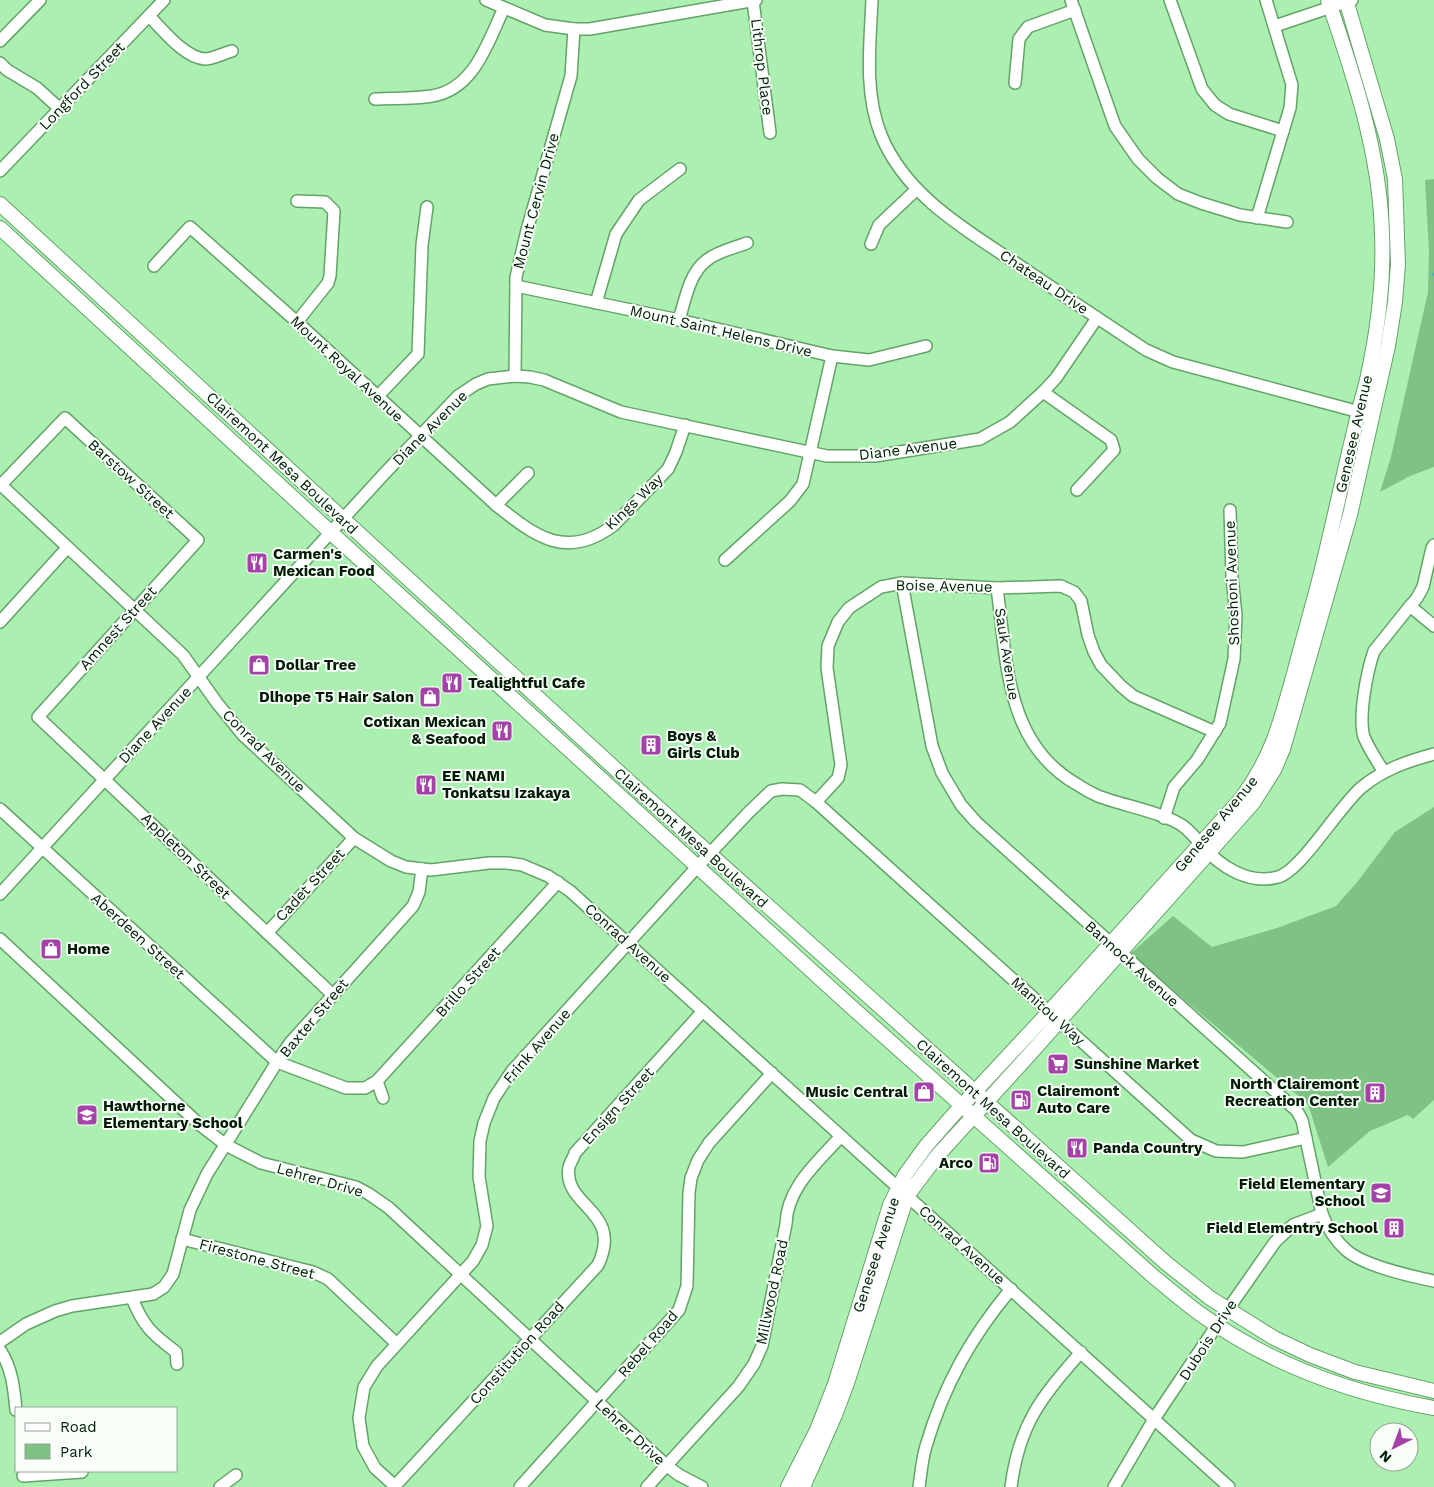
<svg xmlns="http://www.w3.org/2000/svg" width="1434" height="1487" viewBox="0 0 1434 1487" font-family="'Work Sans',sans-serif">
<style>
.green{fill:#7fc384}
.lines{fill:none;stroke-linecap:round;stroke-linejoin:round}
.stream{stroke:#4ab3c0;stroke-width:2.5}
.minor-casing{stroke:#63a368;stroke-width:14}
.major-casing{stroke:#63a368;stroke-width:16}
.minor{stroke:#fff;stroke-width:11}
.major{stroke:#fff;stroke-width:14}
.labels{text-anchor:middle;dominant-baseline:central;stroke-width:4;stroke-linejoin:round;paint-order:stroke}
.street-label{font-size:15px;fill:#021b05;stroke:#f8fff9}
.poi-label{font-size:15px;font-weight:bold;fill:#021b05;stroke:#f8fff9;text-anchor:start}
</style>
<rect width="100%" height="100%" fill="#acf0b1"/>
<!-- green -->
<g class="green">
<polygon points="1434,179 1434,467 1410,476 1380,492 1391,457 1428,292 1429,252 1425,180"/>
<polygon points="1434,807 1434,1100 1413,1119 1408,1115 1370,1131 1328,1167 1308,1104 1130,954 1173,916 1212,947 1277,928 1336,906 1358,881 1395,832"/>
</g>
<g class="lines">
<!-- stream -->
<polyline class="stream" points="1433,274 1434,275"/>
<!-- minor casing -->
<g class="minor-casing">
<g id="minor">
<polyline points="486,0 545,25 574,29 590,29 756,0"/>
<path d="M872 0C870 45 864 93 881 135 907 199 972 233 1026 270 1066 297 1106 324 1146 350L1173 362 1367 414"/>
<polyline points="1071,0 1115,126 1138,159 1157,178 1178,194 1201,203 1240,215 1287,222"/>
<polyline points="1170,0 1202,89 1215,105 1229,114 1283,131"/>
<polyline points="753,1 770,133"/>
<path d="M149 16C163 30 185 58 205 59 213 59 224 53 232 51"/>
<polyline points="1275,26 1352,0"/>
<polyline points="0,41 40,0"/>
<polyline points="0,63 7,70 37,88 60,109"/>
<polyline points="1015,83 1019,39 1028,27 1075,10"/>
<path d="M375 99C393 98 414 99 432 96 475 89 488 41 504 8"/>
<polyline points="0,171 164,0"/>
<polyline points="1257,218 1290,108 1292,85 1266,0"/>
<polyline points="871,244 879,225 917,189"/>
<path d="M154 266 190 227 297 322 496 505C535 536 566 561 614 525L668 469 676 452 685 425"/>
<polyline points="516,286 679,320 832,356 869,360 926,346"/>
<polyline points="596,303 616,234 639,200 680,169"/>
<path d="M679 320C685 301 689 273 707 260 718 251 734 248 747 243"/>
<polyline points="297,322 328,283 330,276 334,211 325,202 297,201"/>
<polyline points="515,376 516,277 527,230 571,76 574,29"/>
<polyline points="1043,392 1111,440 1114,450 1077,490"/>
<polyline points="378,396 418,354 422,245 427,207"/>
<polyline points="0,484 183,655 217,703 243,735 354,838 391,861 406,867 431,870 489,863 507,863 522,865 548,876 570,891 1229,1487"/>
<polyline points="0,486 65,418 198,540 38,717 333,995"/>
<polyline points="496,505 528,473"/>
<polyline points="725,560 790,501 803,484 832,356"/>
<path d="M902 583 932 746 942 773 961 805 976 822 1297 1111 1302 1120 1322 1214C1327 1227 1335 1240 1346 1250 1364 1266 1410 1276 1434 1281"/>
<path d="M997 588C1007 661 1005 744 1078 785 1084 789 1091 793 1098 796 1121 805 1165 813 1183 826 1191 832 1196 839 1202 845 1220 867 1249 885 1278 877 1301 871 1340 805 1362 787 1384 769 1408 761 1434 754"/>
<polyline points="1410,606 1434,626"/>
<polyline points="0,622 67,548"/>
<path d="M1384 772C1377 761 1369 749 1364 737 1358 717 1367 671 1374 651L1410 606 1417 598 1423 587 1432 548 1434 545"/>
<polyline points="816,802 838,778 841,765 827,668 828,646 838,622 849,608 881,587 902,583 997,588 1061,586 1074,592 1081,601 1088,635 1094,652 1101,665 1121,686 1133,696 1215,732"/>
<polyline points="0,809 277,1062 346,1088 365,1088 377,1081 558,882"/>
<polyline points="1164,818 1174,787 1197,760 1220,723 1234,659 1236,615 1232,577 1230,510"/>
<polyline points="0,894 384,474 458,396 476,384 488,379 515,376 530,377 544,380 621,412 827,456 875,456 980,439 1010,422 1043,392 1056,378 1097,318"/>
<polyline points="267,933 354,838"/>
<polyline points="0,939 200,1125 226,1145 261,1163 356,1187 369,1194 389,1208 667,1466 679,1475 702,1487"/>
<polyline points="377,1081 383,1098"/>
<polyline points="182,1239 313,1272 328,1279 397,1344"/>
<path d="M132 1298C143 1326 152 1334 176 1352L177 1364"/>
<polyline points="0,1342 26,1324 55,1311 72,1306 153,1294 164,1287 173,1274 190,1210 207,1174 277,1062 290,1043 413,906 419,892 422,869"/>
<path d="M0 1350C12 1368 14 1388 16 1410"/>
<polyline points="23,1476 82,1472"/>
<polyline points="395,1486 375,1468 363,1446 359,1418 364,1387 377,1366 473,1261 482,1245 487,1226 479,1177 480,1141 484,1123 494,1098 512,1071 698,866 749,812 771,791 782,789 800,790 816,802 1191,1140 1216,1151 1243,1152 1306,1138"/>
<polyline points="220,1487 236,1475"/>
<path d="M394 1487 598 1265C624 1210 562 1207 569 1167 570 1163 574 1157 575 1153L703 1011"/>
<polyline points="520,1487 679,1310 687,1286 689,1193 691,1178 698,1160 709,1143 772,1073"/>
<path d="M647 1487 738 1387 754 1364 762 1346 786 1224C787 1187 818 1162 841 1136"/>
<path d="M919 1487C921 1473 922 1459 926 1446 944 1385 971 1337 1011 1289"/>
<path d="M1011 1487C1019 1424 1041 1398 1081 1352"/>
<polyline points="1114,1487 1154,1419 1217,1325 1275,1242 1293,1225 1322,1214"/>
</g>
</g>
<!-- major casing -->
<g class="major-casing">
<g id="major">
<polyline points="0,204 634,786 1166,1263 1210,1298 1274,1338 1310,1355 1355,1372 1434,1391"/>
<path d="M0 228 339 540 847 1003 1154 1277C1169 1289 1184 1302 1199 1313 1269 1364 1349 1393 1434 1408"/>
<path d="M788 1487 817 1430 835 1384 890 1205 905 1175 926 1146 955 1113 1049 1012 1241 799C1273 756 1281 720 1295 670 1303 639 1312 608 1320 577 1333 525 1344 472 1357 419 1360 404 1365 390 1368 375 1378 329 1384 281 1382 234 1380 153 1354 76 1328 0"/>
<polyline points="803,1487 835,1415 847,1383 907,1196 937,1156 1029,1055 1253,803 1274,770 1283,749 1350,515 1388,346 1395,302 1398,264 1395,179 1387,139 1346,0"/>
</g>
</g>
<!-- minor -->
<use href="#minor" class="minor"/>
<!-- major -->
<use href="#major" class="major"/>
</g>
<!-- icons -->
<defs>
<g id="restaurant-square" transform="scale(1.125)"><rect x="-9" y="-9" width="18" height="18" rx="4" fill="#a442a8" stroke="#f8fff9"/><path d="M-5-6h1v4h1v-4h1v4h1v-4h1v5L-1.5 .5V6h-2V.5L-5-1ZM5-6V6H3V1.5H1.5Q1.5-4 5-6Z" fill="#fff"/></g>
<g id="shop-square" transform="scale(1.125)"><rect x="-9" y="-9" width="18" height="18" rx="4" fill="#a442a8" stroke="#f8fff9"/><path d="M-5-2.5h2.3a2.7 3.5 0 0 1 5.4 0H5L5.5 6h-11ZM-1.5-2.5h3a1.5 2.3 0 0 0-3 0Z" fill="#fff"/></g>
<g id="building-square" transform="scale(1.125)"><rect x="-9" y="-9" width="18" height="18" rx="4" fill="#a442a8" stroke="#f8fff9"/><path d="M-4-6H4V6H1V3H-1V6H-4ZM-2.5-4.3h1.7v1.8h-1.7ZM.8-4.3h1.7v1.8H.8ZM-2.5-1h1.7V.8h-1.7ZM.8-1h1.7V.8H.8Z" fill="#fff"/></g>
<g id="supermarket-square" transform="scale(1.125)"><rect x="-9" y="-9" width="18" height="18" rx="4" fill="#a442a8" stroke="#f8fff9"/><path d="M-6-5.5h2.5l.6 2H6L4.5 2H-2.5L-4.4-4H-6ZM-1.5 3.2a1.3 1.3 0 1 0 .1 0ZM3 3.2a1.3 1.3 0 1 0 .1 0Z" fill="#fff"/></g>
<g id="fuel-square" transform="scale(1.125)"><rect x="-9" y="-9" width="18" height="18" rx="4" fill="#a442a8" stroke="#f8fff9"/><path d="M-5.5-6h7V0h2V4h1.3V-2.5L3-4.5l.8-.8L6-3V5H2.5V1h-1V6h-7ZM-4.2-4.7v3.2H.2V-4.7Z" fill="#fff"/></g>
<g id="school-square" transform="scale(1.125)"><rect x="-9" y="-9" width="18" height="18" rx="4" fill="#a442a8" stroke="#f8fff9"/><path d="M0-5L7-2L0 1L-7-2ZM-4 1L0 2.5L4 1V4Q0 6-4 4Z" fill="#fff"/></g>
</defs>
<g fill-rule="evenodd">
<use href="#restaurant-square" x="257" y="563"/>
<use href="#shop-square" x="259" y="665"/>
<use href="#restaurant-square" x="452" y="683"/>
<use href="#shop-square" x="430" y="697"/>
<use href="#restaurant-square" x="502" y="731"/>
<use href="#building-square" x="651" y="745"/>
<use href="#restaurant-square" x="426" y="785"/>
<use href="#shop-square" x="51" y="949"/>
<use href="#supermarket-square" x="1058" y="1064"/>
<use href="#shop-square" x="924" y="1092"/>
<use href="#building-square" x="1375" y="1093"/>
<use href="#fuel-square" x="1021" y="1100"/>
<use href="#school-square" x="87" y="1115"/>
<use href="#restaurant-square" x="1077" y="1148"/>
<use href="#fuel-square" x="989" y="1163"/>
<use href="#school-square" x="1381" y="1193"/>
<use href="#building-square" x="1394" y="1228"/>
</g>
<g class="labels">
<!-- street labels -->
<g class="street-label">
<text transform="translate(762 67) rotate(83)">Lithrop Place</text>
<text transform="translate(82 86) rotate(-46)">Longford Street</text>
<text transform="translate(536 201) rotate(-75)">Mount Cervin Drive</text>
<text transform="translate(1044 282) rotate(34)">Chateau Drive</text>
<text transform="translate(721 331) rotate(13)">Mount Saint Helens Drive</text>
<text transform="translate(347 369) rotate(43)">Mount Royal Avenue</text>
<text transform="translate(430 428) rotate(-45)">Diane Avenue</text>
<text transform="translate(1354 434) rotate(-77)">Genesee Avenue</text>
<text transform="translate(908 449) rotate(-7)">Diane Avenue</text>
<text transform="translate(282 463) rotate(43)">Clairemont Mesa Boulevard</text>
<text transform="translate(131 479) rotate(42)">Barstow Street</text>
<text transform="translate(634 502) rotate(-44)">Kings Way</text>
<text transform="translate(1232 583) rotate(-92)">Shoshoni Avenue</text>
<text transform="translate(944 586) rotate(1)">Boise Avenue</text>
<text transform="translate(118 628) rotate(-48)">Amnest Street</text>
<text transform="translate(1007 654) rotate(81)">Sauk Avenue</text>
<text transform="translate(155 725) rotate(-47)">Diane Avenue</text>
<text transform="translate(264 751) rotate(45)">Conrad Avenue</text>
<text transform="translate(1216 824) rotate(-50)">Genesee Avenue</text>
<text transform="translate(691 838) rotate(42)">Clairemont Mesa Boulevard</text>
<text transform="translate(186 856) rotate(44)">Appleton Street</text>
<text transform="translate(310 885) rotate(-47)">Cadet Street</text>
<text transform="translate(138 936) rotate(42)">Aberdeen Street</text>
<text transform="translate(628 943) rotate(42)">Conrad Avenue</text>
<text transform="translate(1132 964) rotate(42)">Bannock Avenue</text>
<text transform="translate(468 982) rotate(-48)">Brillo Street</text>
<text transform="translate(1048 1011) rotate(42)">Manitou Way</text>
<text transform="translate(314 1018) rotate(-50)">Baxter Street</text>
<text transform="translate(537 1046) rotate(-49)">Frink Avenue</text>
<text transform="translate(618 1106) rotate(-48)">Ensign Street</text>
<text transform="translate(993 1109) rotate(42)">Clairemont Mesa Boulevard</text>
<text transform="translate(320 1180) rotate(16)">Lehrer Drive</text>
<text transform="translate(962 1245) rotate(42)">Conrad Avenue</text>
<text transform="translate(876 1255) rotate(-72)">Genesee Avenue</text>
<text transform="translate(257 1259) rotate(15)">Firestone Street</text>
<text transform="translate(772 1292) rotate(-78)">Millwood Road</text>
<text transform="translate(1208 1340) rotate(-57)">Dubois Drive</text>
<text transform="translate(648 1344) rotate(-49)">Rebel Road</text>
<text transform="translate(517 1353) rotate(-48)">Constitution Road</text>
<text transform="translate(630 1432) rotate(43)">Lehrer Drive</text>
</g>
<!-- poi labels -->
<g class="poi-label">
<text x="273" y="554">Carmen's<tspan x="273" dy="17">Mexican Food</tspan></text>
<text x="275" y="665">Dollar Tree</text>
<text x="468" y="683">Tealightful Cafe</text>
<text x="414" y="697" text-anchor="end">Dlhope T5 Hair Salon</text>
<text x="486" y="722" text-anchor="end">Cotixan Mexican<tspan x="486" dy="17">&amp; Seafood</tspan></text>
<text x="667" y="736">Boys &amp;<tspan x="667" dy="17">Girls Club</tspan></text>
<text x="442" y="776">EE NAMI<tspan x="442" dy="17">Tonkatsu Izakaya</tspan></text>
<text x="67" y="949">Home</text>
<text x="1074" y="1064">Sunshine Market</text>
<text x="1359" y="1084" text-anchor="end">North Clairemont<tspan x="1359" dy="17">Recreation Center</tspan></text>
<text x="1037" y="1091">Clairemont<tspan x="1037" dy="17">Auto Care</tspan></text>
<text x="908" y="1092" text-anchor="end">Music Central</text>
<text x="103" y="1106">Hawthorne<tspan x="103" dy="17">Elementary School</tspan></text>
<text x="1093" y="1148">Panda Country</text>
<text x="973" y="1163" text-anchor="end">Arco</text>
<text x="1365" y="1184" text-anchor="end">Field Elementary<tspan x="1365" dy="17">School</tspan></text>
<text x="1378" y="1228" text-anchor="end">Field Elementry School</text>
</g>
</g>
<!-- legend -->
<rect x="15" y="1407" width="162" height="65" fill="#f8fff9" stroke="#96a497"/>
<rect x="25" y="1423" width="25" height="8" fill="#ffffff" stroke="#96a497"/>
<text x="60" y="1432" font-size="15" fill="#021b05">Road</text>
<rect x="25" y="1444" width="25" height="15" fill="#7fc384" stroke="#96a497"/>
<text x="60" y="1457" font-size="15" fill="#021b05">Park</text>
<!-- north arrow -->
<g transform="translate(1394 1447) rotate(222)"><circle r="24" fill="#f8fff9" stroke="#96a497"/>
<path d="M0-4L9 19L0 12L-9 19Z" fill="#a442a8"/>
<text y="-8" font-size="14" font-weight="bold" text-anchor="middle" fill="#021b05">N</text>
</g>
</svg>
